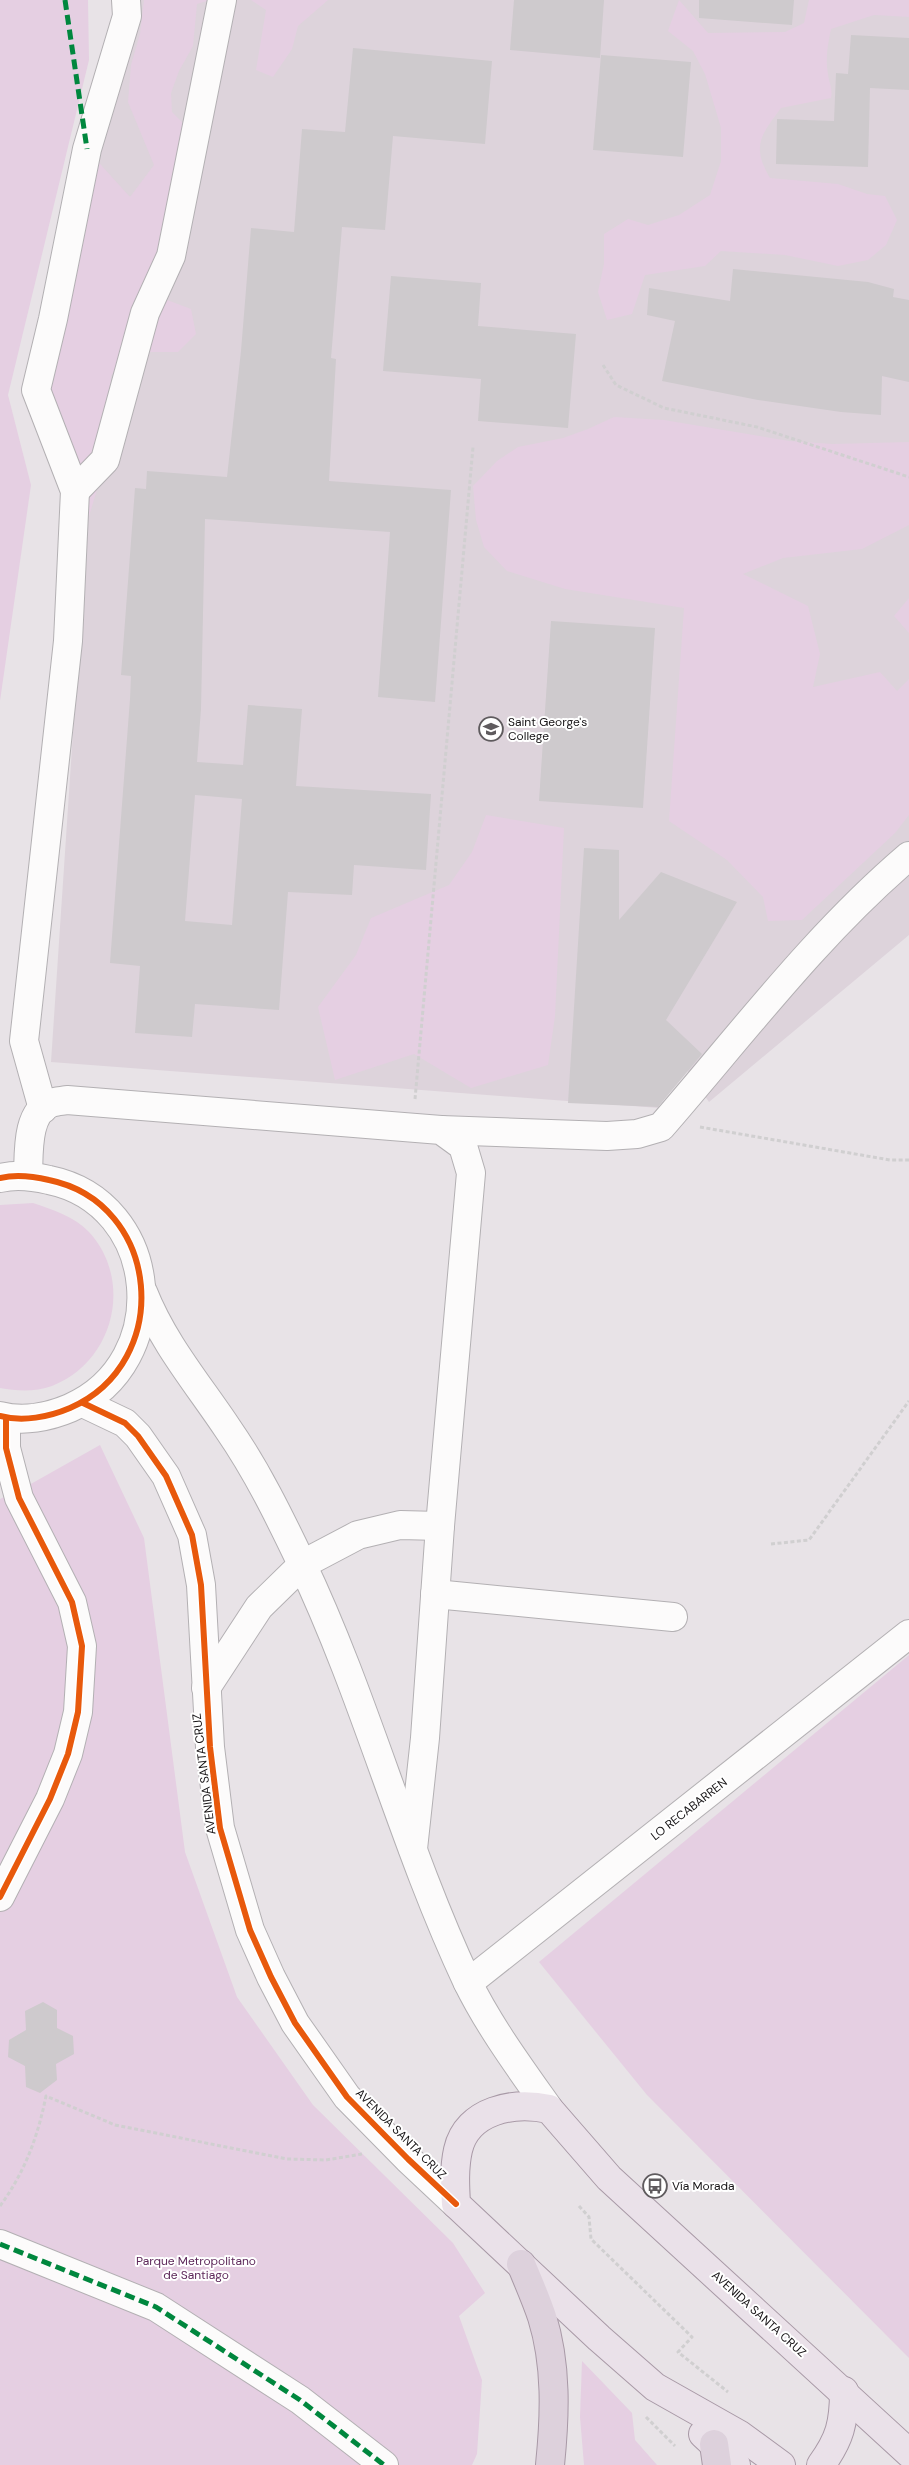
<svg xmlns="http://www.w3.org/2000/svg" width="909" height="2465" viewBox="0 0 909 2465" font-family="'DM Sans',sans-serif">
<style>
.built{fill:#ddd3db}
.green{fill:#e5cfe2}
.building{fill:#cecacd;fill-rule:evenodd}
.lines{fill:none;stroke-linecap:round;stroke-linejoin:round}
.minor-casing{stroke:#b3b0b3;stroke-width:30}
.major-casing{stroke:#a899a6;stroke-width:30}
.highway-casing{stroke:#a899a6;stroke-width:30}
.path{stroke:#d0cfd0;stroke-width:3;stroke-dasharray:4 2.5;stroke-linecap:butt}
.minor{stroke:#fcfbfb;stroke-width:28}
.major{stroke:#eae1e9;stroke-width:28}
.highway{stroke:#ddd1dc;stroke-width:28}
.quiet{stroke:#00873e;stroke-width:5;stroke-dasharray:10 5;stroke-linecap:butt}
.cycleway-casing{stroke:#fff;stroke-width:9}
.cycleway{stroke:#e8590c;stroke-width:6}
.labels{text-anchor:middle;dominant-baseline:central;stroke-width:4;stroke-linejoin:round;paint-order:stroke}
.poi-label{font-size:12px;fill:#151214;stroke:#fff;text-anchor:start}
.street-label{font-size:12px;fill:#151214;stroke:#fff}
.park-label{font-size:12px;fill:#5d285a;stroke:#fff}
</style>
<rect width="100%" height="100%" fill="#e8e3e7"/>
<!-- built -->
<polygon class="built" points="131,0 909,0 909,935 709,1102 662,1035 659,1108 51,1062 87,523 50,387"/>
<!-- green -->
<g class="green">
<polygon points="0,0 88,0 89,60 8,395 31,485 0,701"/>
<polygon points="144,0 210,0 197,4 193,46 179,71 171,93 172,112 187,127 154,295 191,309 196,334 178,352 127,352 111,376 105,463 87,523 50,387 92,155 130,197 154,165 128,102 131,65 140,34"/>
<polygon points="251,0 328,0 298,26 292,49 273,77 256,70 266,10"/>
<path d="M679 0 708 33 785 32 804 23 809 0H909V17L874 15 831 29C828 43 825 59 828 74 829 83 833 89 831 98L781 108C761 135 751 146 770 178L838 184 867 194 885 196 897 220 886 245 868 260 838 266 785 255 721 251 705 266 645 275 632 314 607 320 598 292 604 264V234L628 219 648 225 679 215 710 195 721 161V128L705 74 693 51 668 31Z"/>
<polygon points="614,417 664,420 789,441 833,444 909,442 909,525 862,549 783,558 743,574 808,606 820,654 813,687 880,672 897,691 909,679 909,815 895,833 802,920 768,921 763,897 727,860 669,821 684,608 565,589 507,571 484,547 476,520 473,486 497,461 518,447 563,438 588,429"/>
<polygon points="909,598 909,633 894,616"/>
<polygon points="486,815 564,828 555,1016 548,1065 471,1088 414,1054 335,1080 318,1007 356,955 371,918 449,885 472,852"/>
<path d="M33 1203C53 1210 74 1216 89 1232 134 1281 114 1362 52 1386 35 1392 17 1391 0 1388V1205Z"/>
<polygon points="100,1445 144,1538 185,1852 237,1997 313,2105 453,2243 485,2293 459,2316 482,2380 477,2454 472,2465 0,2465 0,1499 29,1485"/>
<polygon points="909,1655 909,2358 647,2095 539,1962"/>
<polygon points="582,2361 632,2413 635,2440 657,2465 584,2465 580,2417"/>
</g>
<!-- building -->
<g class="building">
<polygon points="514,0 604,0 600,58 510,50"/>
<polygon points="699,0 794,0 792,25 699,18"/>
<polygon points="851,35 909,38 909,90 870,88 868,167 776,164 777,119 834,121 836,73 848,74"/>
<path d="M353 48 492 61 485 144 393 136 385 230 342 227 331 358 336 359 329 481 451 490 435 702 378 697 390 532 205 519 201 709 197 762 243 765 248 705 302 709 296 786 431 794 426 870 354 865 352 895 288 892 279 1010 195 1004 192 1037 135 1033 140 966 110 963 130 699 131 676 121 675 135 488 146 489 147 471 227 477 241 351 251 228 294 232 302 129 345 132ZM195 795 242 799 232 925 185 921Z"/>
<polygon points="601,55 691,62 683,157 593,150"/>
<polygon points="733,269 868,282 894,289 893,297 909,300 909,382 882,376 881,415 841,412 758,400 662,381 675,321 647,315 649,288 730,301"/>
<polygon points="391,276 481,283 478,326 576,334 568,428 478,421 481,379 383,371"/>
<polygon points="551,621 655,628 643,808 539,801"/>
<polygon points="584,848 619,850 619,920 661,872 737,902 666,1020 702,1054 658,1107 568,1103"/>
<polygon points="43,2002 57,2010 57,2028 73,2036 74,2054 56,2064 57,2080 40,2093 26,2087 25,2066 8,2057 9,2040 26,2030 25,2011"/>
</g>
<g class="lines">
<!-- minor casing -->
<g class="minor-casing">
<g id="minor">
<polyline points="75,491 105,460 145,313 171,256 222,0"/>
<polyline points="43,1109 24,1041 68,641 75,491 36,390 53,319 87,149 127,16 126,0"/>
<path d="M441 1130 607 1136 637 1134 661 1127C742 1034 815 936 909 856"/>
<path d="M28 1175C29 1154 26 1112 51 1103 56 1101 62 1101 67 1100L441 1130 463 1146 471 1173 440 1526 425 1738 413 1849"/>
<path d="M0 1178C17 1174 32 1176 49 1180 161 1203 175 1362 70 1408 49 1417 23 1422 0 1416"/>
<path d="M143 1292C163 1343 198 1384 228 1429 257 1471 279 1516 301 1562 366 1698 403 1845 467 1981 489 2026 520 2068 549 2109"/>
<polyline points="83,1403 125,1423 138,1436 166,1476 192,1535 201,1585 210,1747 220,1828 250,1930 271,1977 295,2023 347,2097 408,2159 456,2204"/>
<polyline points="435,1594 673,1617"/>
<polyline points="206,1688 259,1607 303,1564 358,1535 400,1525 440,1526"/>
<polyline points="0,1897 50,1799 68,1754 78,1712 82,1646 72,1602 19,1498 6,1448 6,1418"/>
<polyline points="468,1983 909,1634"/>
<polyline points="0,2244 156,2307 300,2400 384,2465"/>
</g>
</g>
<!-- major casing -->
<g class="major-casing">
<g id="major">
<polyline points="703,2434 736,2465"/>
<path d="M781 2465 740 2435 655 2387 599 2338 456 2204C455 2186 454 2168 458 2150 467 2110 514 2101 549 2109L609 2178 909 2453"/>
<path d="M821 2465C840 2439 844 2423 844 2391"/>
</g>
</g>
<!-- highway casing -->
<g class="highway-casing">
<g id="highway">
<path d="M521 2264C528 2281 536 2299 542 2317 557 2365 555 2416 550 2465"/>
<polyline points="714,2444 717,2465"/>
</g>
</g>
<!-- path -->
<g class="path">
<polyline points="603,365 616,385 664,408 757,427 909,477"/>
<polyline points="415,1099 473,447"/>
<polyline points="700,1127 890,1160 909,1160"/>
<polyline points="771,1544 809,1540 909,1401"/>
<path d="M0 2206C25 2172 38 2136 46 2096L115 2125 287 2159 326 2160 362 2154"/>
<polyline points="579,2206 589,2217 591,2239 692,2337 678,2352 728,2392"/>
<polyline points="646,2417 675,2446"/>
</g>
<!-- minor -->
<use href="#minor" class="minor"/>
<!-- major -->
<use href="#major" class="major"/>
<!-- highway -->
<use href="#highway" class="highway"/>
<!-- quiet -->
<g class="quiet">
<polyline points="65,0 87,149"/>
<polyline points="0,2244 156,2307 300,2400 384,2465"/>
</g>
<!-- cycleway casing -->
<g class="cycleway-casing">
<g id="cycleway">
<path d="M0 1178C17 1174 32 1176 49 1180 161 1203 175 1362 70 1408 49 1417 23 1422 0 1416"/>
<polyline points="83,1403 125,1423 138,1436 166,1476 192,1535 201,1585 210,1747 220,1828 250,1930 271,1977 295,2023 347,2097 408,2159 456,2204"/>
<polyline points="0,1897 50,1799 68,1754 78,1712 82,1646 72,1602 19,1498 6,1448 6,1418"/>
</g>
</g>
<!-- cycleway -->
<use href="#cycleway" class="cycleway"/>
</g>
<!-- icons -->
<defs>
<g id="school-ring" transform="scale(1.25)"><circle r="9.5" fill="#fff" stroke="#5f5b5e" stroke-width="1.5"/><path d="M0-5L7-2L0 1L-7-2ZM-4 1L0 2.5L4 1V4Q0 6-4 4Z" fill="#5f5b5e"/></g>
<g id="bus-ring" transform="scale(1.25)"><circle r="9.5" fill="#fff" stroke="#5f5b5e" stroke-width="1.5"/><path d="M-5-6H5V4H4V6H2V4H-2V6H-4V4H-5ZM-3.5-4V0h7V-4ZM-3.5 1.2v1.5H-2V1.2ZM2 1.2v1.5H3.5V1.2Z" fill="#5f5b5e"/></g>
</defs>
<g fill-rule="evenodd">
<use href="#school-ring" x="491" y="729"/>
<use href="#bus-ring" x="655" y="2186"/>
</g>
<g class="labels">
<!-- poi labels -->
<g class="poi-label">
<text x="508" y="722">Saint George's<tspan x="508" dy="14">College</tspan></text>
<text x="672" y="2186">Vía Morada</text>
</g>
<!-- street labels -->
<g class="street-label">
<text transform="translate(204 1774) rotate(-97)">AVENIDA SANTA CRUZ</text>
<text transform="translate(689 1809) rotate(-38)">LO RECABARREN</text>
<text transform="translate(401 2134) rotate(45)">AVENIDA SANTA CRUZ</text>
<text transform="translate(759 2314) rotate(42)">AVENIDA SANTA CRUZ</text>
</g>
<!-- park labels -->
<g class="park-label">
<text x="196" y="2261">Parque Metropolitano<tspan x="196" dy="14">de Santiago</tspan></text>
</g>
</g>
</svg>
